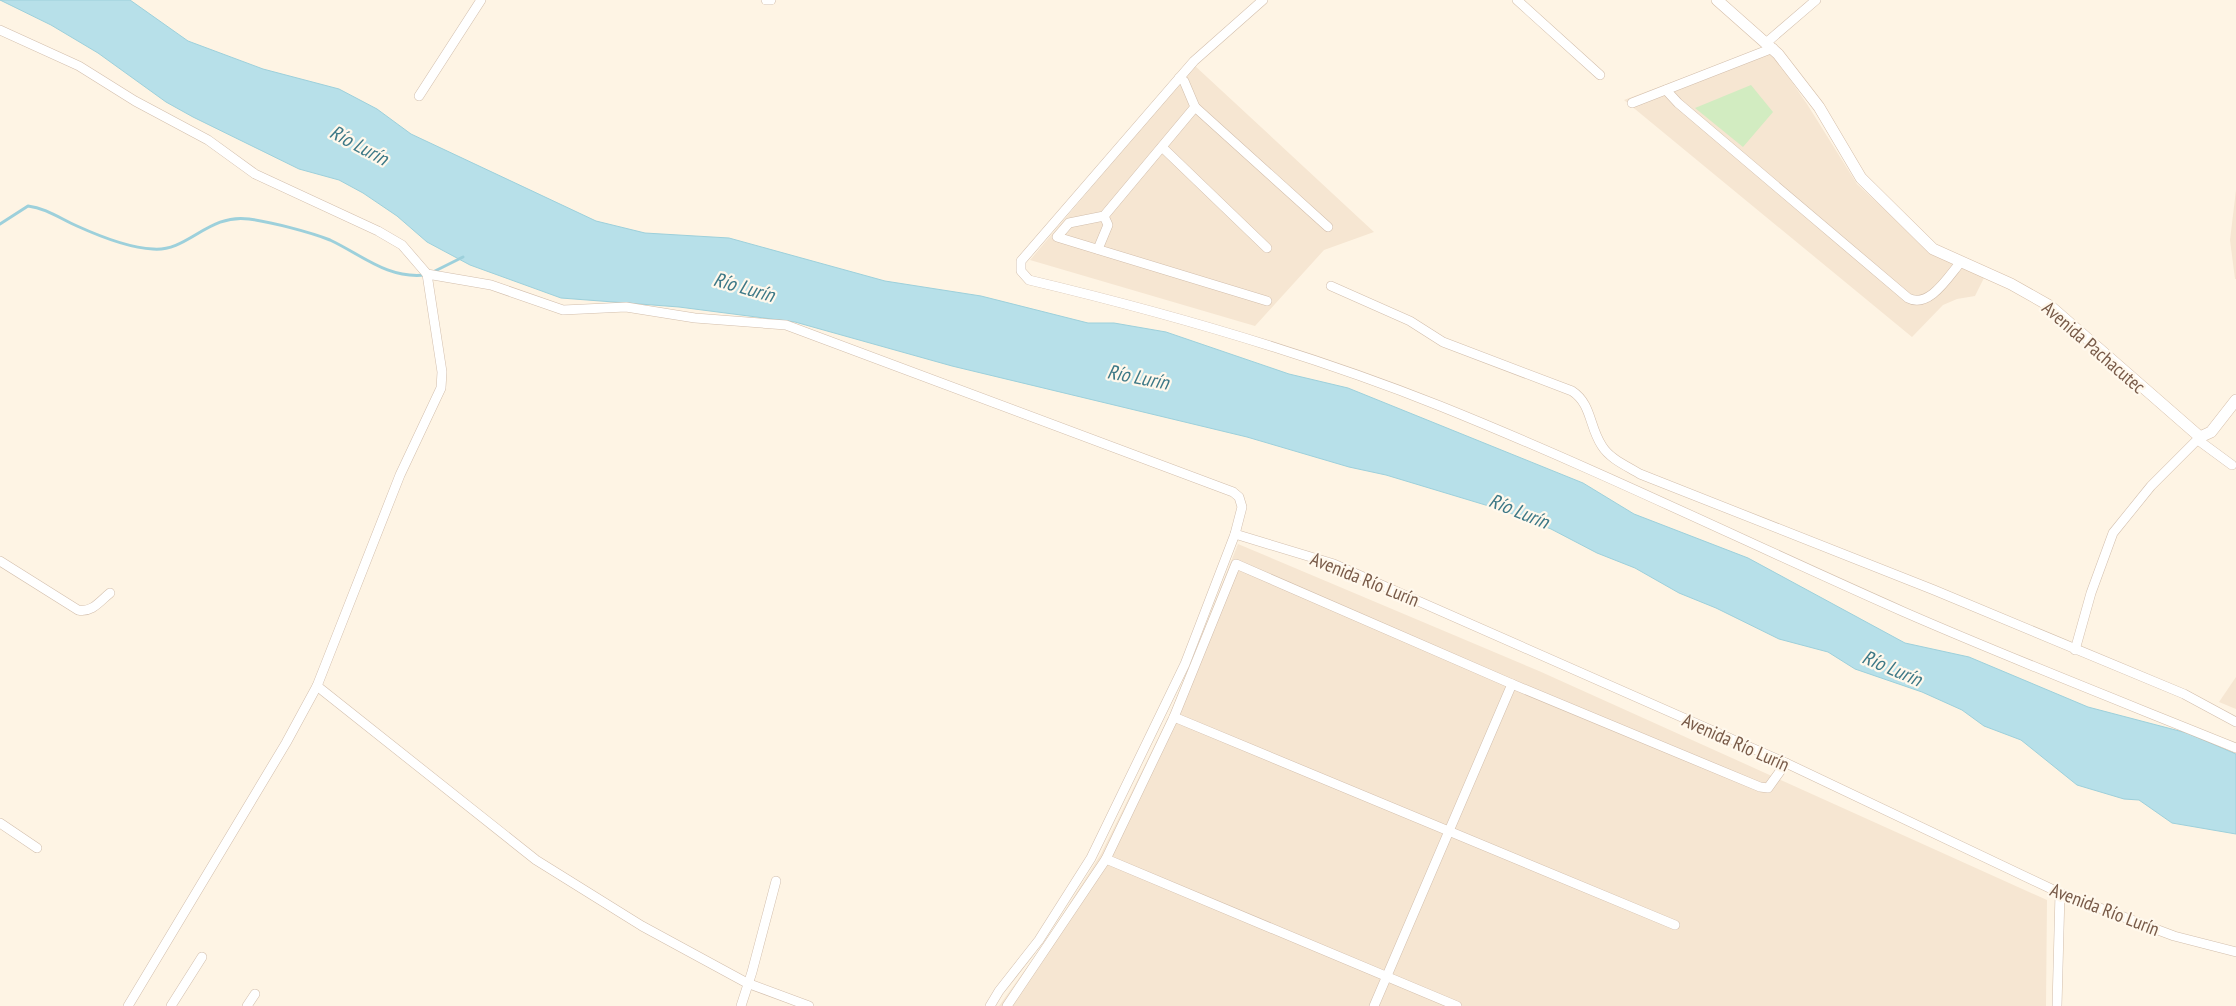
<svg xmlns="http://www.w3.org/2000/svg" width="2236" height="1006" viewBox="0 0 2236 1006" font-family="'PT Sans Narrow',sans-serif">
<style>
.residential{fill:#f6e6d2}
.green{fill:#d2ecc1}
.water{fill:#b7e0e9;stroke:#9dd0db}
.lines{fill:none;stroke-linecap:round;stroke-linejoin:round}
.stream{stroke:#9dd0db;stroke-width:3}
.street-casing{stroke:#d2beac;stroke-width:10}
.secondary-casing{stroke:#d5bea9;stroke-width:12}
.street{stroke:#fff;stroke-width:9}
.secondary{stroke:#fff;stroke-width:11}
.labels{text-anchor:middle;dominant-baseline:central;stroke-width:4.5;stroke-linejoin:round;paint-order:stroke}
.street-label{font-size:19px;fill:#785a48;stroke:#fff8ec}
.water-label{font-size:20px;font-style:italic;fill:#3d7886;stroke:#fff8ec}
</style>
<rect width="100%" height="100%" fill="#fef4e4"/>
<!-- residential -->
<g class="residential">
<polygon points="1765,47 1774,56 1807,104 1857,184 1924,246 1952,264 1985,276 1975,296 1957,299 1943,305 1912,337 1624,100"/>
<polygon points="1194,65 1374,232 1324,250 1255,326 1030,260 1178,85 1181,84"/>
<polygon points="2236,190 2236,279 2235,279 2230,240"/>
<polygon points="1238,544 1539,671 2047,900 2046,1006 999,1006 1043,945 1101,854 1170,714"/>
<polygon points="2236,677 2236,709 2219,702"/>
</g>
<!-- green -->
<polygon class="green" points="1751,85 1773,112 1743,147 1695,108"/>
<!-- water -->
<polygon class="water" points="0,0 130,0 188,41 263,69 339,89 377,109 411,134 596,221 645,233 729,238 885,281 981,296 1088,323 1114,323 1166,332 1289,374 1348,388 1583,483 1634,514 1748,558 1905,643 1969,657 2088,707 2187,733 2236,754 2236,834 2172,823 2139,800 2124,799 2077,785 2021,740 1984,726 1962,710 1922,692 1855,669 1828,652 1779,639 1716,608 1679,593 1635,568 1597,553 1551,529 1502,510 1386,475 1349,467 1247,437 952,366 795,322 679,307 561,298 470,265 427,242 397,216 363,193 339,180 299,169 193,117 166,102 98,53 51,25"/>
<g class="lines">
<!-- stream -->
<g class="stream">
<path d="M0 224 28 206C46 208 61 219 77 226 99 236 129 248 153 249 188 252 208 213 249 219 271 222 310 232 330 240 362 255 387 279 425 275"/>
<polyline points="433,272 463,257"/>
</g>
<!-- street casing -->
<g class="street-casing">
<g id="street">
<polyline points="766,0 771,0"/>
<path d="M1263 0 1194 61 1021 261V271L1029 280C1168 313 1307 353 1440 406 1597 469 1750 544 1904 612 2014 660 2125 703 2236 748"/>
<polyline points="1517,0 1600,75"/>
<polyline points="0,30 79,66 135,101 208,140 255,174 378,231 402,245 427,274 491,285 563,310 626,307 695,318 786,325 1233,492 1239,497 1242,507 1235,534 1185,664 1091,858 1039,940 999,991 990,1006"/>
<polyline points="1766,43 1816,0"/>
<polyline points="1179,78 1184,81 1195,107"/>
<path d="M1666 90 1678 103 1908 298C1929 309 1948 277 1960 263"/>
<polyline points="419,96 481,0"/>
<polyline points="1632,103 1773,48"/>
<polyline points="1162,147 1267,248"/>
<polyline points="1098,249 1108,225 1104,216"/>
<path d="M1331 286 1410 321 1443 342 1572 391C1592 404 1589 427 1602 446 1610 459 1627 466 1640 474L1934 590 2184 694 2236 722"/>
<polyline points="1267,301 1057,237 1069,223 1104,216 1195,107 1328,227"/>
<polyline points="2198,440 2232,465"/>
<polyline points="1235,534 1334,564 1786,763 2060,893 2174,936 2236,952"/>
<path d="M0 561 78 610C92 613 100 601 110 593"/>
<polyline points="2075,650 2091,593 2113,533 2151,486 2200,437"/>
<polyline points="317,686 536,860 642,926 747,983 809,1006"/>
<polyline points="1174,717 1675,925"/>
<polyline points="0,823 37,848"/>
<polyline points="1106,859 1457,1006"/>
<polyline points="128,1006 286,743 317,686 400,475 441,388 442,372 427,274"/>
<polyline points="171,1006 202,957"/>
<polyline points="247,1006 255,994"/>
<polyline points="741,1006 752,972 776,881"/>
<polyline points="1007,1006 1106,859 1174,717 1236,564 1512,684 1760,787 1768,788 1786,763"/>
<polyline points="1374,1006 1512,684"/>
<polyline points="2057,1006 2060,893"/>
</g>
</g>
<!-- secondary casing -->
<g class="secondary-casing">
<polyline id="secondary" points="1717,0 1778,54 1819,107 1861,178 1933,249 2011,284 2050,306 2200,437 2211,432 2236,400"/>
</g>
<!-- street -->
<use href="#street" class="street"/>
<!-- secondary -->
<use href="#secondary" class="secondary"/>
</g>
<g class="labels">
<!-- street labels -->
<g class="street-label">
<text transform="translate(2094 347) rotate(41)">Avenida Pachacutec</text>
<text transform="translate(1365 579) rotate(22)">Avenida Río Lurín</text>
<text transform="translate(1736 742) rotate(24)">Avenida Río Lurín</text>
<text transform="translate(2105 909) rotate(21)">Avenida Río Lurín</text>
</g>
<!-- water labels -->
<g class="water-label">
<text transform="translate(359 145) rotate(28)">Río Lurín</text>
<text transform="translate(744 287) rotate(16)">Río Lurín</text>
<text transform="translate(1138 377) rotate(11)">Río Lurín</text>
<text transform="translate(1519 511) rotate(22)">Río Lurín</text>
<text transform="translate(1892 668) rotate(23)">Río Lurín</text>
</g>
</g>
</svg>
